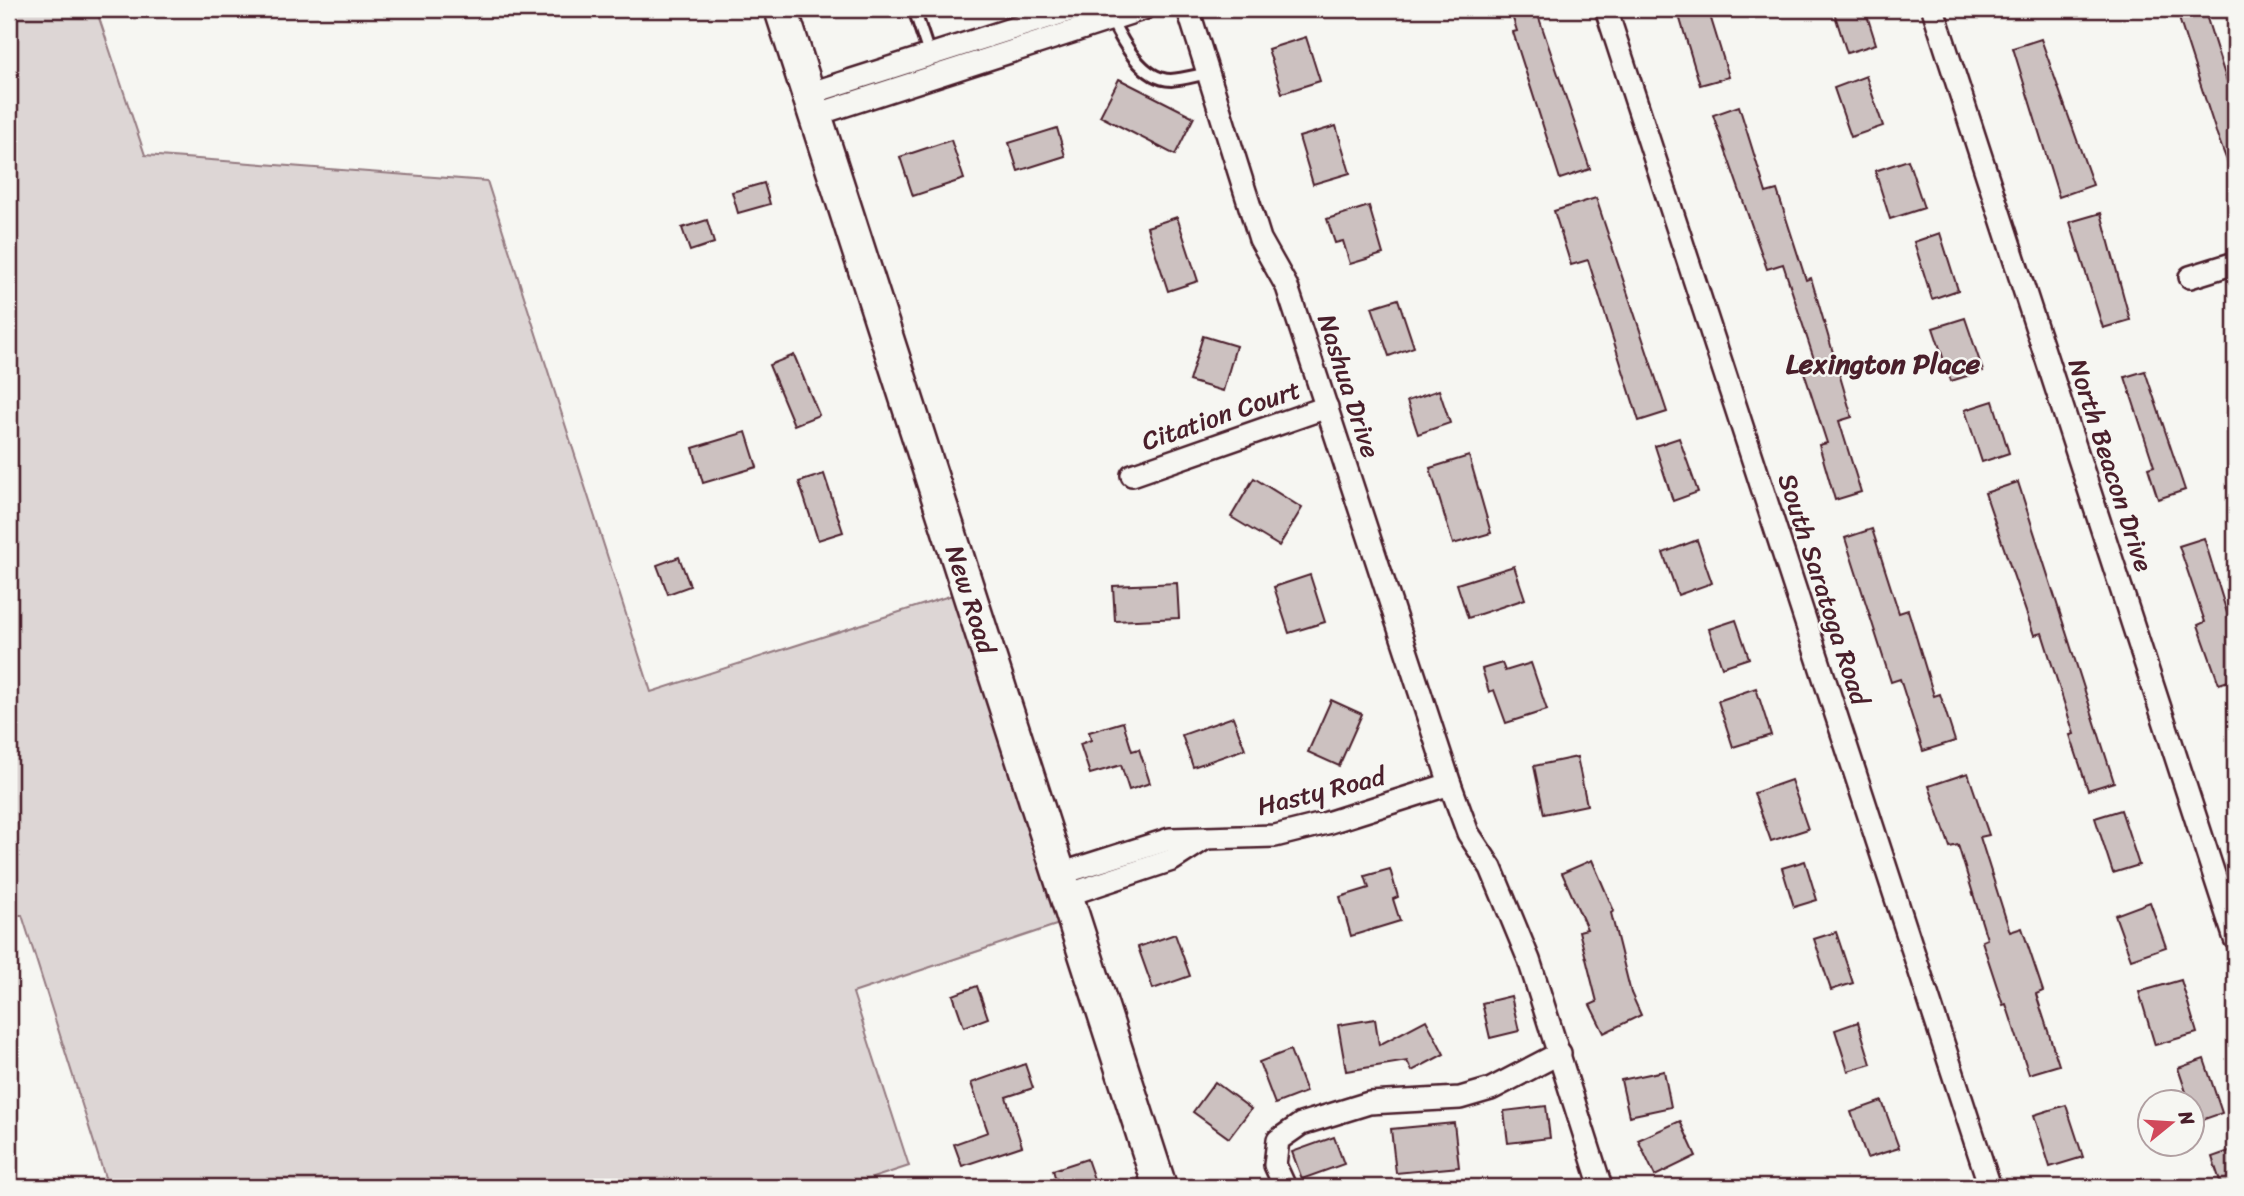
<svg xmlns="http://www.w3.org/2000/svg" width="2244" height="1196" viewBox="0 0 2244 1196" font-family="Sriracha,sans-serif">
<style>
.green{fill:#ddd6d5;stroke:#947a80;stroke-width:2}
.building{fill:#ccc1c0;stroke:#4a1f2b;stroke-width:2}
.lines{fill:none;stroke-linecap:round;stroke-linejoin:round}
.lane-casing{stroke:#4a1f2b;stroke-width:16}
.street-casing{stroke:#4a1f2b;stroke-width:26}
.secondary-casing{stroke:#4a1f2b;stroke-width:37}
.lane{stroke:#f6f6f2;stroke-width:10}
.street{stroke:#f6f6f2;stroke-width:21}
.secondary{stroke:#f6f6f2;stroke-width:32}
.labels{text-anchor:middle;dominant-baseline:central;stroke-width:5;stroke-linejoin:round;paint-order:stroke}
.street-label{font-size:26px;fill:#4a1f2b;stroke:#f6f6f2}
.neighbourhood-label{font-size:28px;font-weight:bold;fill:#4a1f2b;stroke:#f6f6f2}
</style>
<rect width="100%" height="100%" fill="#f6f6f2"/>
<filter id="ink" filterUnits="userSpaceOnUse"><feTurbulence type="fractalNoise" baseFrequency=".0143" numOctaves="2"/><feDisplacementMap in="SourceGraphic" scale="14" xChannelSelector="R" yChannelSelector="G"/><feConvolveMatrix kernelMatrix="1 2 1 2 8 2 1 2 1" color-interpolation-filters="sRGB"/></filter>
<g filter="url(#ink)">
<!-- green -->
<polygon class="green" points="9,9 96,9 145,155 487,181 651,692 968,590 1074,919 853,993 909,1166 845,1187 108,1187 22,915 9,915"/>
<!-- building -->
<g class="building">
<polygon points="1510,9 1536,9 1590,169 1560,179 1513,32 1517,31"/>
<polygon points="1677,9 1708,9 1729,77 1700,85"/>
<polygon points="1833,9 1865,9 1876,44 1847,53"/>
<polygon points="2176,9 2204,9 2235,107 2235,182 2216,132"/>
<polygon points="1306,37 1320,81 1282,93 1268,49"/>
<polygon points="2041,39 2093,185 2059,197 2013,48"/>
<polygon points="1866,76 1883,126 1851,137 1834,88"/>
<polygon points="1119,79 1194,117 1175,155 1100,116"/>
<polygon points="1739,106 1766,193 1777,190 1806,280 1811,278 1852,417 1839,421 1861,492 1835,500 1819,445 1827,443 1801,363 1814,359 1783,264 1767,269 1713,115"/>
<polygon points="1336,126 1350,173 1313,184 1299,137"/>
<polygon points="1057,128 1065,156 1018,171 1009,143"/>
<polygon points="951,140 964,179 913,196 900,157"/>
<polygon points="1908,160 1924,208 1890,219 1875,171"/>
<polygon points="764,183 770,204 738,213 732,192"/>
<polygon points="1596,198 1667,412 1639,421 1588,260 1571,265 1554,211"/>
<polygon points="1369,206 1383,254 1350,264 1343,241 1335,243 1327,219"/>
<polygon points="2101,213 2130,320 2103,328 2070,222"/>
<polygon points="1177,217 1198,281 1168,291 1147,227"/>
<polygon points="707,220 714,243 690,251 682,228"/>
<polygon points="1940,233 1958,290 1932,299 1914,242"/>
<polygon points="1398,299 1414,347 1389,356 1372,307"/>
<polygon points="1965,318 1983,371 1951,381 1933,328"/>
<polygon points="1203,336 1236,346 1223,391 1189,381"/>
<polygon points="794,355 819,415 794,425 769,365"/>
<polygon points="2145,371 2185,490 2158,499 2148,468 2154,466 2125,377"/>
<polygon points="1439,390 1450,423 1418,434 1407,401"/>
<polygon points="1993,401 2009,453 1982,462 1965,410"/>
<polygon points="746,432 757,467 703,483 693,448"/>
<polygon points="1679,438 1698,492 1673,501 1655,446"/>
<polygon points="1469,456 1491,533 1453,544 1430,468"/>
<polygon points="824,474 843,532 818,540 799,482"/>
<polygon points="1254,478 1302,508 1279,546 1231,517"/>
<polygon points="2018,482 2114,782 2088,790 2070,735 2074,734 2042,633 2034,635 1985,493"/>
<polygon points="1872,529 1899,613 1908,610 1934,696 1940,694 1955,741 1923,751 1900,679 1891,682 1845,538"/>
<polygon points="2204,538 2235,639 2235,679 2219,684 2198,625 2205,622 2179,546"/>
<polygon points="1697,540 1712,583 1678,595 1663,553"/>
<polygon points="679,557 690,586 668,594 657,565"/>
<polygon points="1514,566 1525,599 1468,618 1457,584"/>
<polygon points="1310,575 1325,622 1289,633 1274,587"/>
<polygon points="1177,583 1179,618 1115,621 1113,586"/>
<polygon points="1736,620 1749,658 1722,667 1709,629"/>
<polygon points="1502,663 1505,671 1531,663 1547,710 1506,723 1494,690 1489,692 1482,669"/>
<polygon points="1756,688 1771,735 1733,747 1718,701"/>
<polygon points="1331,700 1362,714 1339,766 1308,752"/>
<polygon points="1233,717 1245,749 1193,767 1182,735"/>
<polygon points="1123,722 1132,751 1139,749 1150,783 1129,790 1121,765 1090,774 1080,744 1091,740 1089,732"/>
<polygon points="1577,757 1587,805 1544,814 1534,766"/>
<polygon points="1968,773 1989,835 1980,837 2010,932 2022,928 2043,991 2036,994 2059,1065 2029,1074 2006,1004 2003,1005 1982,941 1987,939 1958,845 1950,847 1929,786"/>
<polygon points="1791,780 1808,829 1771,841 1754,793"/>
<polygon points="2121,810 2139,865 2113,873 2095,818"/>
<polygon points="1592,860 1614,911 1611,913 1631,993 1641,1015 1604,1033 1590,1005 1597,1002 1579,931 1587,929 1562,873"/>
<polygon points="1805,861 1817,900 1794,907 1782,868"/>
<polygon points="1390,869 1398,897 1393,899 1400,921 1351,936 1340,897 1369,888 1365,876"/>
<polygon points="2150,902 2166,947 2131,959 2115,915"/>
<polygon points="1836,932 1853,983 1831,990 1814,939"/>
<polygon points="1175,934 1190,976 1153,989 1138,947"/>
<polygon points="2181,980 2197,1033 2155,1045 2139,992"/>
<polygon points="977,986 988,1018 964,1027 953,995"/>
<polygon points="1511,996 1519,1031 1490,1038 1482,1003"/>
<polygon points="1375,1019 1379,1045 1426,1020 1444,1054 1412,1071 1407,1061 1346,1071 1338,1025"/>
<polygon points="1858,1022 1871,1064 1848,1071 1835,1030"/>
<polygon points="1290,1050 1306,1092 1275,1104 1259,1062"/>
<polygon points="2204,1059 2222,1113 2196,1122 2178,1068"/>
<polygon points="1025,1064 1033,1088 1006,1097 1022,1146 962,1166 954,1144 988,1132 971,1083"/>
<polygon points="1664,1071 1671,1107 1629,1116 1621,1080"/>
<polygon points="1215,1082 1251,1109 1229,1138 1193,1112"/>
<polygon points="1882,1101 1899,1148 1867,1158 1851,1112"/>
<polygon points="2066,1105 2083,1157 2050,1167 2034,1115"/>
<polygon points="1546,1106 1550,1138 1508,1143 1504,1111"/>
<polygon points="1680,1121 1696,1156 1655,1176 1638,1140"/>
<polygon points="1454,1123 1459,1167 1396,1173 1391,1129"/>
<polygon points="1334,1137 1344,1164 1302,1179 1292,1152"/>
<polygon points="2235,1149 2235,1187 2222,1187 2212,1157"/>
<polygon points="1087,1159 1095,1182 1077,1187 1058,1187 1053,1170"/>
</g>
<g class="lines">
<!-- lane casing -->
<g class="lane-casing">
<g id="lane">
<polyline points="914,9 930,57"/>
<path d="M1111 19C1122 41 1142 80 1171 80 1184 79 1197 75 1209 73"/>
</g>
</g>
<!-- street casing -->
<g class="street-casing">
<g id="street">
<polyline points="1188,9 1260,239 1287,287 1450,784 1468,833 1491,868 1529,960 1601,1187"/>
<polyline points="1606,9 1990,1187"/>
<polyline points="1933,9 2235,939"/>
<polyline points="808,94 1074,9"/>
<polyline points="815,115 1143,9"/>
<polyline points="2190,277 2235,263"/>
<polyline points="1132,475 1327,407"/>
<polyline points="1060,874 1170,839 1275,836 1327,823 1450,784"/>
<polyline points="1067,895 1172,860 1203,840"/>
<polyline points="1285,1187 1275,1165 1278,1140 1301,1124 1369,1103 1460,1098 1491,1089 1560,1053"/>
</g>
</g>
<!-- secondary casing -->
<g class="secondary-casing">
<g id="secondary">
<path id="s1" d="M781 9 1160 1187"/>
</g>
</g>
<!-- lane -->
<use href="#lane" class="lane"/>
<!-- street -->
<use href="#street" class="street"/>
<!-- secondary -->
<use href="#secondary" class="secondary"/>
</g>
</g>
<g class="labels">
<!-- street labels -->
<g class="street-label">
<text transform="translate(1349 386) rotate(72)">Nashua Drive</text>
<text transform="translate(1221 415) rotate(-19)">Citation Court</text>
<text transform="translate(2111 465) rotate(72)">North Beacon Drive</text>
<text transform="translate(1824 589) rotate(72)">South Saratoga Road</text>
<text stroke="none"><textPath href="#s1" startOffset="620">New Road</textPath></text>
<text transform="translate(1321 791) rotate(-14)">Hasty Road</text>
</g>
<!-- neighbourhood labels -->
<g class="neighbourhood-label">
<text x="1883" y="363">Lexington Place</text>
</g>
</g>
<!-- margin -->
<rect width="2244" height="1196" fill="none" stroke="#f6f6f2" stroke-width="35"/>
<rect x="18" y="18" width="2209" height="1161" fill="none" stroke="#4a1f2b" stroke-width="2.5" filter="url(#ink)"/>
<!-- north arrow -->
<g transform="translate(2171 1123) rotate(72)"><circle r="33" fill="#f6f6f2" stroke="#b1a0a2" stroke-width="2"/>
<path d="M0-5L12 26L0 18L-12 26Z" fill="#d1495b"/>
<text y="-10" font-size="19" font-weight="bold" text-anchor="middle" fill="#4a1f2b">N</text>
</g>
</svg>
